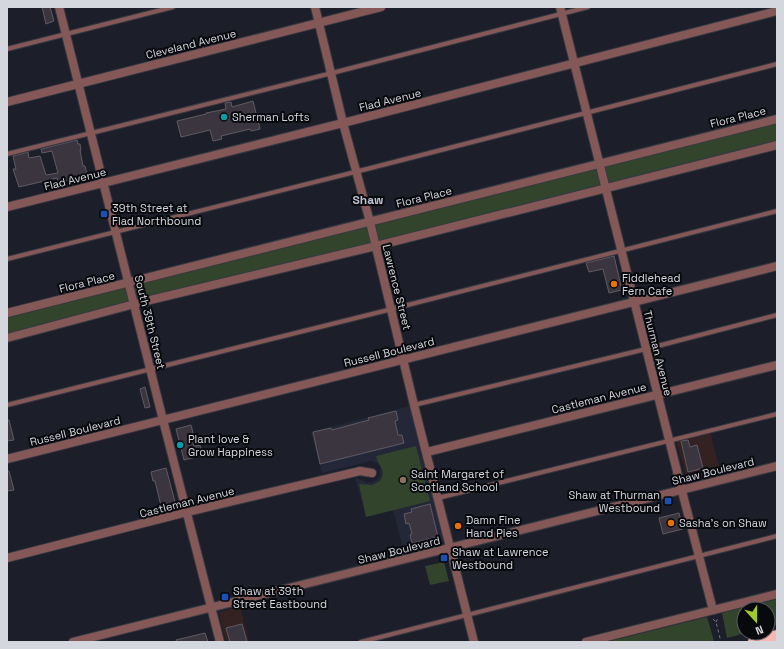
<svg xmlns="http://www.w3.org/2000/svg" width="784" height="649" viewBox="0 0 784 649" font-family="'Space Grotesk',sans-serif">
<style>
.commercial{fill:#342122}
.built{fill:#232737}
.green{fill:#32442c}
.building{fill:#3b353f;stroke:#605a65}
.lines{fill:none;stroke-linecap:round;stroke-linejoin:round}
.service-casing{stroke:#363942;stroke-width:6}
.minor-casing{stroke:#363942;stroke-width:10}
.tertiary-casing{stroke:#363942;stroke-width:10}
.motorway-casing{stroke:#363942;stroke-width:14}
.path{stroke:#767981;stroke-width:1;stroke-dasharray:3 3;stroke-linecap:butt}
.service{stroke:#845857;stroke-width:4}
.minor{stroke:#845857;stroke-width:8}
.tertiary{stroke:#845857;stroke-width:8}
.motorway{stroke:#f9b6b3;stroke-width:12}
.culture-dot{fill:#0f9aa8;stroke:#08090d;stroke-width:1.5}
.transit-dot{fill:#1a4fb4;stroke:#08090d;stroke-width:1.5}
.food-dot{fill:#e8710a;stroke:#08090d;stroke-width:1.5}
.education-dot{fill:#8d6e63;stroke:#08090d;stroke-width:1.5}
.labels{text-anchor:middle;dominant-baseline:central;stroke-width:4;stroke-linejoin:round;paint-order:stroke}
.street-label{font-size:11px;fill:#d5d7de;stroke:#08090d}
.poi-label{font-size:11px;fill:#d5d7de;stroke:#08090d;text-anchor:start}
.neighbourhood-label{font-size:12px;font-weight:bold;fill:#bec2d0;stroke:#08090d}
</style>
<rect width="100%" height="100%" fill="#1c1f29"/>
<!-- commercial -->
<g class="commercial">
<polygon points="710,432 721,473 690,480 687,479 676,440"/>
<polygon points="240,606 249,642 226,642 219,613 220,612"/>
</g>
<!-- built -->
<polygon class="built" points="410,406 443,540 440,544 404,553 393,510 366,517 355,477 367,483 375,481 378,479 380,475 380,466 377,463 371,461 322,473 311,432"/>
<!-- green -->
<g class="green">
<polygon points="777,119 777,145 7,338 7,313"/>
<path d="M416 446 430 501 366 517 359 484 372 485 380 481C387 469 378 466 376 456Z"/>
<polygon points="444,562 449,581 430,585 425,566"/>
<polygon points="777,599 777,625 768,627 768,609 744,609 744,633 746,633 727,638 722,613"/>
<polygon points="707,617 714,641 606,642"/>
</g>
<!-- building -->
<g class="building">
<polygon points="42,7 50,7 54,21 46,24"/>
<polygon points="253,101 260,129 251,131 250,129 221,136 222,139 213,141 210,130 181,137 177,121 206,114 206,113 226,109 225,103 231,102 232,107"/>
<polygon points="77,140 78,144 80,144 81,150 80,150 83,166 85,166 87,174 80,175 81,177 65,181 65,179 58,181 57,178 19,187 13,169 16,169 13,156 28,152 29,158 40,156 46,175 58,173 52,151 42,153 41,149"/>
<polygon points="614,256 622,290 609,293 603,269 589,272 586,263"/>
<polygon points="145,387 150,407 145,408 140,389"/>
<polygon points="396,411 398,420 395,421 398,435 402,435 404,443 320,464 313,432 331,428 332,430 369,420 368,418"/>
<polygon points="7,420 9,420 14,440 7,441"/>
<polygon points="191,425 193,433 191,434 194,446 200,445 202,453 200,454 200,456 184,460 176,429"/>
<polygon points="688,440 690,447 697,445 703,468 688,472 681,441"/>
<polygon points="166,468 175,502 161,506 155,481 153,481 151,472"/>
<polygon points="7,471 9,471 14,490 7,491"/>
<polygon points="430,504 438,537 412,543 410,535 412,534 409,523 406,524 404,514 412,512 411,509"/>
<polygon points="679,513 683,529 663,534 659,518"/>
<polygon points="242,624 247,642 230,642 226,628"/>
<polygon points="205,633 208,642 177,642 176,640"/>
</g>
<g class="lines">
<!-- service casing -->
<g class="service-casing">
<g id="service">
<polyline points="7,49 173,7"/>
<polyline points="7,154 332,73 588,7"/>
<polyline points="7,259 363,170 777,64"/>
<polyline points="7,405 384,311 777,211"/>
<polyline points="414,405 646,349 777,315"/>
<polyline points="438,498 777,414"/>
<polyline points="361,642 777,536"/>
</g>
</g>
<!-- minor casing -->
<g class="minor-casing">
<g id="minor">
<polyline points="315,7 343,123 370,222 414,405 474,642"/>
<polyline points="560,7 684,499 713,610"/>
<polyline points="7,102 381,7"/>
<polyline points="7,207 343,123 777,11"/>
<polyline points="7,313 777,119"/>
<polyline points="7,338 142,302 376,246 777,145"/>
<polyline points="427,452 777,365"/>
<polyline points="7,459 777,266"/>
<polyline points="7,558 187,512 360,471 372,473"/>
<polyline points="586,642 777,594"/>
</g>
</g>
<!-- tertiary casing -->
<g class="tertiary-casing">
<g id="tertiary">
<polyline points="59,7 163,420 220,642"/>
<polyline points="73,642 777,466"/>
</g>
</g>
<!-- motorway casing -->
<g class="motorway-casing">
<polyline id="motorway" points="754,642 777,636"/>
</g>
<!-- path -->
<g class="path">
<polyline points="713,619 716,622 721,642"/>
<polyline points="716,622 718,618"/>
</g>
<!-- service -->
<use href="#service" class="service"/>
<!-- minor -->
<use href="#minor" class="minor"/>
<!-- tertiary -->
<use href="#tertiary" class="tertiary"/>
<!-- motorway -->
<use href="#motorway" class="motorway"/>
</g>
<!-- markers -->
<g class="culture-dot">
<circle cx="224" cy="117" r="4"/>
<circle cx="180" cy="445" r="4"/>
</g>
<g class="transit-dot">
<rect x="100" y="210" width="8" height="8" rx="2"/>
<rect x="664" y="497" width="8" height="8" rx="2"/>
<rect x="440" y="554" width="8" height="8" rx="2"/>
<rect x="221" y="593" width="8" height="8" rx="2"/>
</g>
<g class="food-dot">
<circle cx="614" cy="284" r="4"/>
<circle cx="671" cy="523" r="4"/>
<circle cx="458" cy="526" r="4"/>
</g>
<circle class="education-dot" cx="403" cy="480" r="4"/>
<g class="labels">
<!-- street labels -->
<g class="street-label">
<text transform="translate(191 44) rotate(-14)">Cleveland Avenue</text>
<text transform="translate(390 100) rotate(-14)">Flad Avenue</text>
<text transform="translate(738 117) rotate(-14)">Flora Place</text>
<text transform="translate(75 179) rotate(-14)">Flad Avenue</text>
<text transform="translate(424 197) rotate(-14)">Flora Place</text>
<text transform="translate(87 282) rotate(-14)">Flora Place</text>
<text transform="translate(397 287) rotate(76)">Lawrence Street</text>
<text transform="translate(150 322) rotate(76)">South 39th Street</text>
<text transform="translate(389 352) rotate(-14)">Russell Boulevard</text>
<text transform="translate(658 353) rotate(76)">Thurman Avenue</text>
<text transform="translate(599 398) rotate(-14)">Castleman Avenue</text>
<text transform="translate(75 431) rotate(-14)">Russell Boulevard</text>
<text transform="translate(713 471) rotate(-14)">Shaw Boulevard</text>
<text transform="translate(187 502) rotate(-14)">Castleman Avenue</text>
<text transform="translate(399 550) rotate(-14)">Shaw Boulevard</text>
</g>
<!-- poi labels -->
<g class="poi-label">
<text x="232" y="117">Sherman Lofts</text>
<text x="112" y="208">39th Street at<tspan x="112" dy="13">Flad Northbound</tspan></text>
<text x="622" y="278">Fiddlehead<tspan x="622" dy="13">Fern Cafe</tspan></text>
<text x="188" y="439">Plant love &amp;<tspan x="188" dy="13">Grow Happiness</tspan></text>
<text x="411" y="474">Saint Margaret of<tspan x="411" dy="13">Scotland School</tspan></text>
<text x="660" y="495" text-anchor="end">Shaw at Thurman<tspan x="660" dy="13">Westbound</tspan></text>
<text x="466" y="520">Damn Fine<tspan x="466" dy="13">Hand Pies</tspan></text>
<text x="679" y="523">Sasha's on Shaw</text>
<text x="452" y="552">Shaw at Lawrence<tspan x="452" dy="13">Westbound</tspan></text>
<text x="233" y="591">Shaw at 39th<tspan x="233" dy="13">Street Eastbound</tspan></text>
</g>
<!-- neighbourhood labels -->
<g class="neighbourhood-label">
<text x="368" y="200">Shaw</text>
</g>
</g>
<!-- border -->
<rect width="784" height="649" fill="none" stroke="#d5d7de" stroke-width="16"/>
<!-- north arrow -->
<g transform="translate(756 621) rotate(159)"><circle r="19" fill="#08090d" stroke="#5a5b61"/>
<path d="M0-3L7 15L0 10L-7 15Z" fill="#a0c92b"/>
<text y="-6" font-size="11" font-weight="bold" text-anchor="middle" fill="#d5d7de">N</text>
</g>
</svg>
